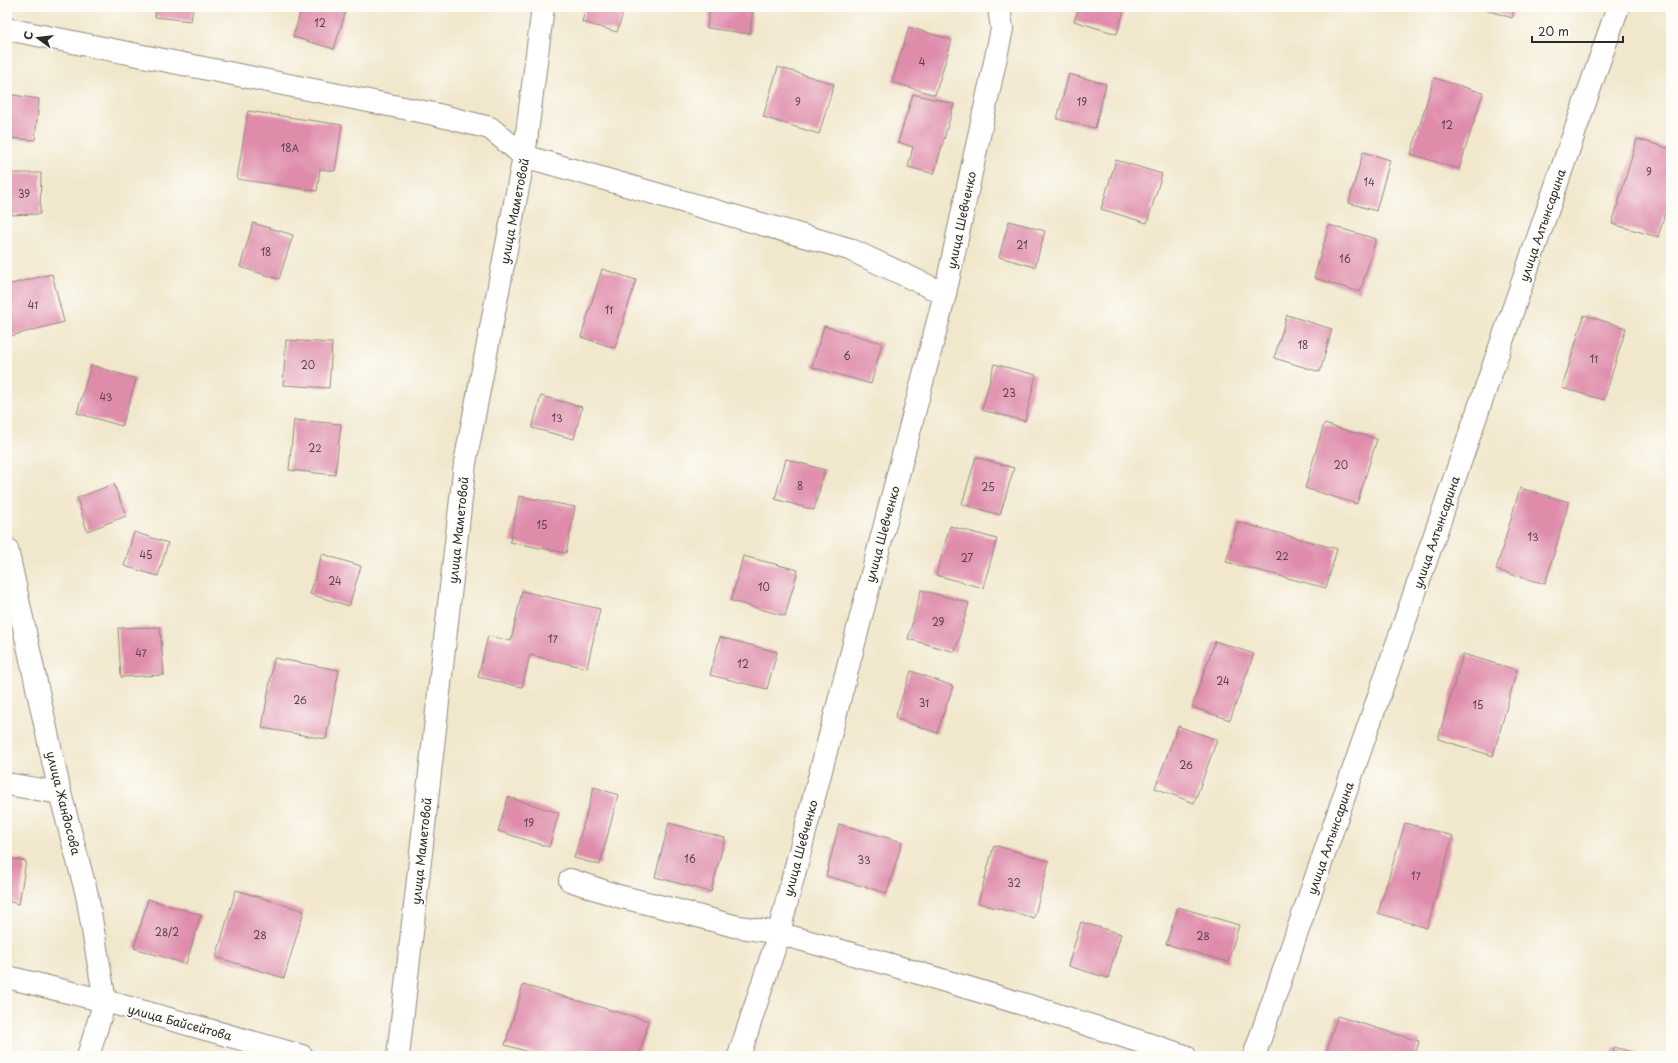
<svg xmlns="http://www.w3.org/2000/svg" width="1678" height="1063" viewBox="0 0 1678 1063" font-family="'Playpen Sans',sans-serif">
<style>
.building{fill:#df8cab}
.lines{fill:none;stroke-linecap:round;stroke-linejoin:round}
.street-casing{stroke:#8e897c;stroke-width:24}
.street{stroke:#fff;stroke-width:22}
.labels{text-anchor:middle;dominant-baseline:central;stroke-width:4;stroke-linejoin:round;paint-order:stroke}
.number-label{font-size:10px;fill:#58434b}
.street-label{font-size:12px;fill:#2b2b2b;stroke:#fdfcf7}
</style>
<rect width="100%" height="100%" fill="#fdfcf7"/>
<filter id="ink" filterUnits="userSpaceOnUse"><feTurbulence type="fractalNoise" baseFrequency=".025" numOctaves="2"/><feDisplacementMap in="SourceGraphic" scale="8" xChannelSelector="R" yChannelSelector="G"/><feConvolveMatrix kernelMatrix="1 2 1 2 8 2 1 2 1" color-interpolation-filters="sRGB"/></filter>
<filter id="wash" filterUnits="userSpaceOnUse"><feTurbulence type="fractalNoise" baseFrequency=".012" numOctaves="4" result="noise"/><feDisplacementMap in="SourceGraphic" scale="16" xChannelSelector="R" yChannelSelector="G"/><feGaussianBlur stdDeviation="0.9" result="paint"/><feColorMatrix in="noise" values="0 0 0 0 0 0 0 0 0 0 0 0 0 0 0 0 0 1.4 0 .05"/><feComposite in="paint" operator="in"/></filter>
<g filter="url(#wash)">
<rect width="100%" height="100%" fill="#f1e7cc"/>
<g id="blocks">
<!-- building -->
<g class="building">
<polygon points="156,7 193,7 191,21 155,17"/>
<polygon points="302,7 347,7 334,49 293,37"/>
<polygon points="586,7 625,7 617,32 582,22"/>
<polygon points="710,7 753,7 750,34 707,28"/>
<polygon points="1079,7 1125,7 1117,34 1074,21"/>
<polygon points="1476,7 1515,7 1512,18"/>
<polygon points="909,27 952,40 935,95 892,82"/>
<polygon points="778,67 834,84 819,134 763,117"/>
<polygon points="1069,74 1106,84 1095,128 1057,119"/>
<polygon points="1434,78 1483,93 1459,169 1411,154"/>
<polygon points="7,94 39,99 35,140 7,138"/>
<polygon points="913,94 954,104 934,174 908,167 913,147 898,142"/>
<polygon points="248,111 342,125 335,171 320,169 317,191 237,179"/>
<polygon points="1637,139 1671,149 1671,193 1658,237 1612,224"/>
<polygon points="1363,152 1390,160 1376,211 1349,203"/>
<polygon points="1116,160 1162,174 1147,223 1101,209"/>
<polygon points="7,173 41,173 40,214 7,215"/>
<polygon points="1009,221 1045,231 1035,267 999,257"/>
<polygon points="253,223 293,235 279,279 240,267"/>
<polygon points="1329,225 1376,239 1360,292 1314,278"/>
<polygon points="602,269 636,280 615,348 581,337"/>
<polygon points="52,274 64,322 7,337 7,285"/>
<polygon points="1287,315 1332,329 1320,372 1274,358"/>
<polygon points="1584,315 1626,328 1604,400 1562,388"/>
<polygon points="824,326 882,343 871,384 812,367"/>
<polygon points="286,340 332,343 329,388 283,385"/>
<polygon points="994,364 1036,375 1025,421 982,410"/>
<polygon points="91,365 136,379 122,426 77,413"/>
<polygon points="541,396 582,407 574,439 532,428"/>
<polygon points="294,420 341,424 335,475 289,470"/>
<polygon points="1324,424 1377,439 1357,504 1305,488"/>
<polygon points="976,457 1014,468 1000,515 962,504"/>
<polygon points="786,459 825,470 814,510 775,499"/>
<polygon points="114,484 126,516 87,531 77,498"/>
<polygon points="1520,488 1569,502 1545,584 1496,570"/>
<polygon points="519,496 575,507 566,553 510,542"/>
<polygon points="1238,522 1337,549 1326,588 1226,562"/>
<polygon points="950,526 997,539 983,588 936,575"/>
<polygon points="134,532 168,543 158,576 124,566"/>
<polygon points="322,554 361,566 349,606 310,594"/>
<polygon points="743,556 798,570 785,616 731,601"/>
<polygon points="921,590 969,603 955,652 908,639"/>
<polygon points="522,591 600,609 587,668 530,655 522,687 478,677 488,636 511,641"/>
<polygon points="160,627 164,675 121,677 118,628"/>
<polygon points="720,637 777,652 767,689 710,675"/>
<polygon points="1215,641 1254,654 1230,720 1192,707"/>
<polygon points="1463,654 1517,670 1493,756 1438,739"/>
<polygon points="274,658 339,670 326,739 262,728"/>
<polygon points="911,671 953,686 937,733 895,718"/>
<polygon points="1178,726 1217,740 1194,803 1155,788"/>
<polygon points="594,787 618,795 600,865 574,858"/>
<polygon points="508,797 559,813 549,847 498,831"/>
<polygon points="669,823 725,838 711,892 655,877"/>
<polygon points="1405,823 1453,836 1427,928 1378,913"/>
<polygon points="839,824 902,842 887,893 826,876"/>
<polygon points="994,845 1049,861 1034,918 978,903"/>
<polygon points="7,858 26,861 19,904 7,901"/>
<polygon points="236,890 304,911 284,978 216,957"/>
<polygon points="148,899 201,915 186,964 134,948"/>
<polygon points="1178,907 1239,925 1228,962 1166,944"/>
<polygon points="1081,922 1121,934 1108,978 1068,966"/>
<polygon points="523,985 649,1021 639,1056 543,1056 505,1045"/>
<polygon points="1337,1016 1419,1041 1415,1056 1342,1056 1327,1051"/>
<polygon points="1614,1047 1646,1056 1612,1056"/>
</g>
</g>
</g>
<g filter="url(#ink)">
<use href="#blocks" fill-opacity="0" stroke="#8e897c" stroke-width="1"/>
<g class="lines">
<!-- street casing -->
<g class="street-casing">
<g id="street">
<polyline points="7,29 434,114 490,128 524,156 849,249 945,294"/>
<polyline points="7,549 60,793 87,895 105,1001 88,1056"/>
<polyline points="7,784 60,793"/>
<polyline points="570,880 618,896 679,911 734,926 778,933 888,964 1036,1008 1185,1056"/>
<polyline points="7,977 105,1001 302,1056"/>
<polyline points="398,1056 465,463 524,156 543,7"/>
<polyline points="739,1056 776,943 945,294 1002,29 999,7"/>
<polyline points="1254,1056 1618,7"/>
</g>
</g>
<!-- street -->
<use href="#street" class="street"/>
</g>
</g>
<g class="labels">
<!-- number labels -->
<g class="number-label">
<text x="320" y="22">12</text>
<text x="922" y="61">4</text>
<text x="798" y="101">9</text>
<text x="1082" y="101">19</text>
<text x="1447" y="124">12</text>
<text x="290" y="147">18A</text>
<text x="1649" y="171">9</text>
<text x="1369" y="181">14</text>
<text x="24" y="193">39</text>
<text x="1022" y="244">21</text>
<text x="266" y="251">18</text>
<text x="1345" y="258">16</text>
<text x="33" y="304">41</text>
<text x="609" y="309">11</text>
<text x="1303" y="344">18</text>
<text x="847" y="355">6</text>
<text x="1594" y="358">11</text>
<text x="308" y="364">20</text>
<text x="1009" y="392">23</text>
<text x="106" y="396">43</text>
<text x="557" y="417">13</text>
<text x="315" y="447">22</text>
<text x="1341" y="464">20</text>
<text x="800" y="485">8</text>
<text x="988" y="486">25</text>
<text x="542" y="524">15</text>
<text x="1533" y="536">13</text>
<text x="146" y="554">45</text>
<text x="1282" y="555">22</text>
<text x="967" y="557">27</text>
<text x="335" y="580">24</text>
<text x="764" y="586">10</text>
<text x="938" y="621">29</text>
<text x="553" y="638">17</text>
<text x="141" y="652">47</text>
<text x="743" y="663">12</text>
<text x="1223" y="680">24</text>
<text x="300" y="699">26</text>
<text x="924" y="702">31</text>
<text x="1478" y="704">15</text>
<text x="1186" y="764">26</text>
<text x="529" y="822">19</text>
<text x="690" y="858">16</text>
<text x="864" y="859">33</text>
<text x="1416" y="875">17</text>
<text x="1014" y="882">32</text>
<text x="167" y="931">28/2</text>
<text x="260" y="934">28</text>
<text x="1203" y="935">28</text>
</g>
<!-- street labels -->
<g class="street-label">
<text transform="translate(514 211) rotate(-79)">улица Маметовой</text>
<text transform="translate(961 220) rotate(-78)">улица Шевченко</text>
<text transform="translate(1542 225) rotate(-71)">улица Алтынсарина</text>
<text transform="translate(458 530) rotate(-84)">улица Маметовой</text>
<text transform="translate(1436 532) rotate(-71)">улица Алтынсарина</text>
<text transform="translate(882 534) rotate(-75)">улица Шевченко</text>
<text transform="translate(64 803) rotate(76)">улица Жандосова</text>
<text transform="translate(1330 838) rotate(-71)">улица Алтынсарина</text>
<text transform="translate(800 848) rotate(-75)">улица Шевченко</text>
<text transform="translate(421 851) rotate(-84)">улица Маметовой</text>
<text transform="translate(180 1022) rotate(15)">улица Байсейтова</text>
</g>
</g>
<!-- margin -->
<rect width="1678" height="1063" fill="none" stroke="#fdfcf7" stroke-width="24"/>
<!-- north arrow -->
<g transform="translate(38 38) rotate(285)" stroke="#fdfcf7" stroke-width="3" paint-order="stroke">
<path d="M0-3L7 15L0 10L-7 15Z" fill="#2b2b2b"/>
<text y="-6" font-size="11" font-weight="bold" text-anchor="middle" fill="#2b2b2b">С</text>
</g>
<!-- scale -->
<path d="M1532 36v6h91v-6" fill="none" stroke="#2b2b2b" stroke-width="2"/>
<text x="1538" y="36" font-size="12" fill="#2b2b2b" stroke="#fdfcf7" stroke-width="3" paint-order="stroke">20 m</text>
</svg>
